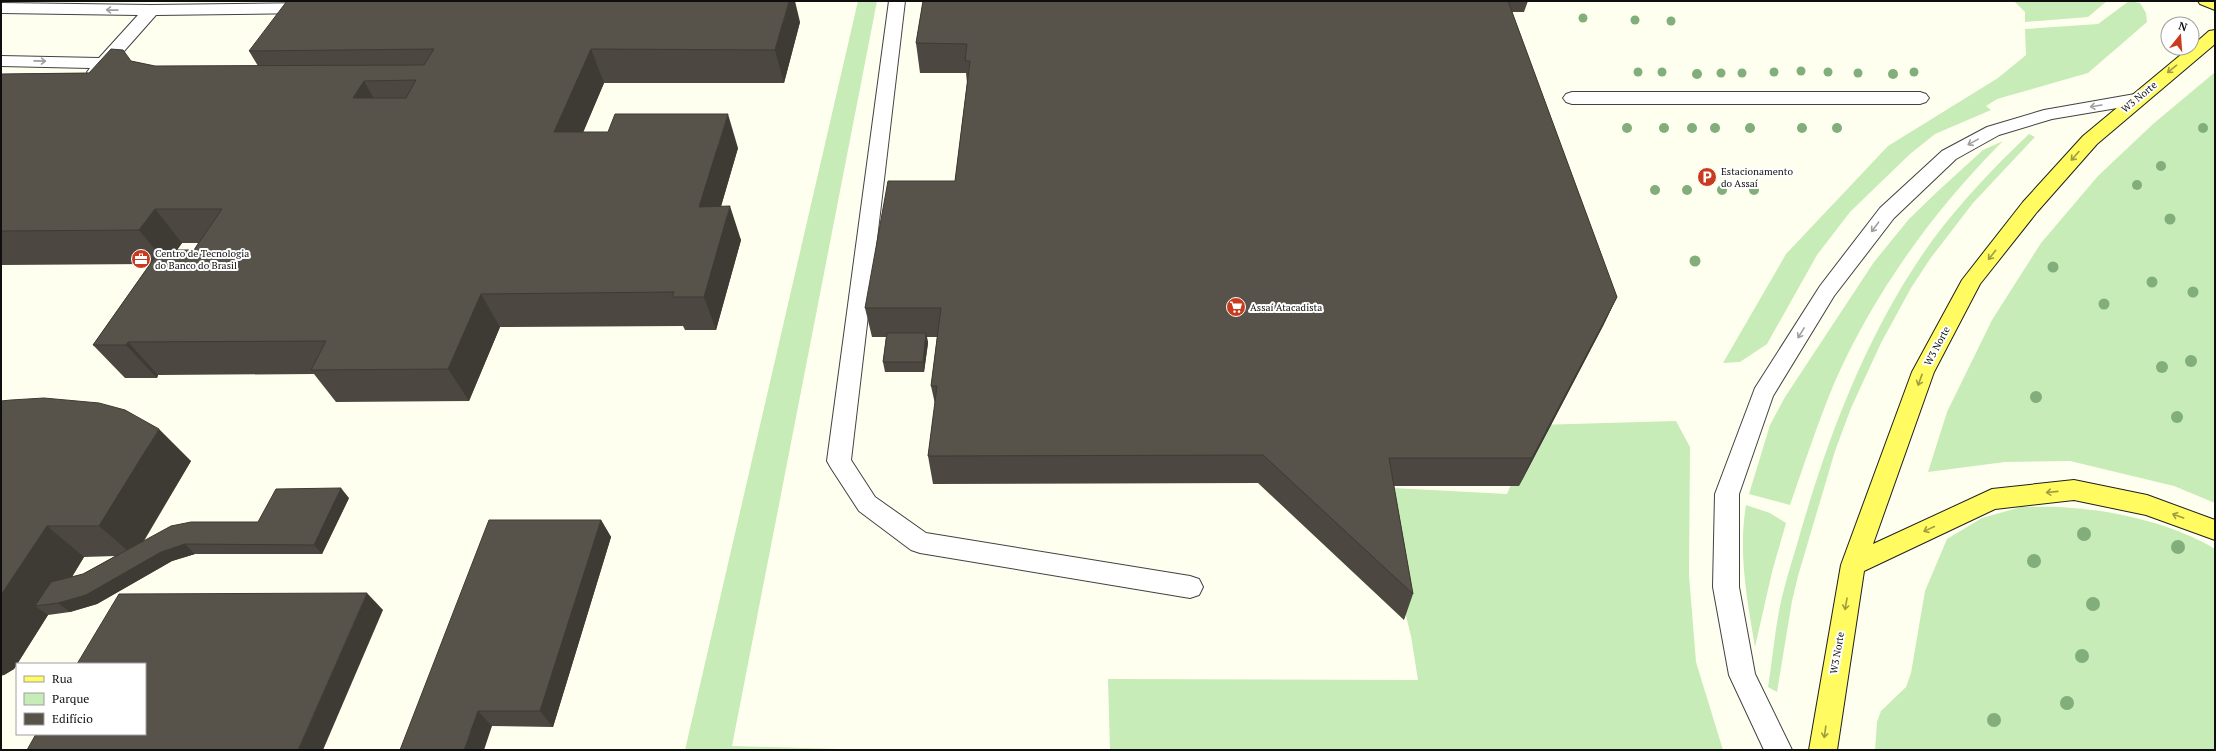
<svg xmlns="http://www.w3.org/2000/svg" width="2216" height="751" viewBox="0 0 2216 751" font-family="'PT Serif',serif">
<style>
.green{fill:#c7ecb7}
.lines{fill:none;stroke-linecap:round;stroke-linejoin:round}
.lane-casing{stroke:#424242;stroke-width:2}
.primary-casing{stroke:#202020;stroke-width:2}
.lane{fill:#fff;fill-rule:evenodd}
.primary{fill:#fffb60;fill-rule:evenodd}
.tree{fill:#81ae7b}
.wall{fill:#4c4740;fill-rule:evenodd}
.shaded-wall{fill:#3e3a34}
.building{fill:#58534a;stroke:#3e3a34;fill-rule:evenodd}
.oneway{stroke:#9f9f9f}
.oneway2{stroke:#9f9d40}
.labels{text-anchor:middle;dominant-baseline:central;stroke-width:4;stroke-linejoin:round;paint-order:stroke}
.street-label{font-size:10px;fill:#0f0f0f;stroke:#fff}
.poi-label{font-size:10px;fill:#0f0f0f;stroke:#fff;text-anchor:start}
</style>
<rect width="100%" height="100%" fill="#fffff0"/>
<!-- green -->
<g class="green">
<polygon points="858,1 877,1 732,746 875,750 685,750"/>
<polygon points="2014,1 2107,1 2088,17 2025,22 2025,12"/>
<polygon points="2129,1 2140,3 2146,13 2147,22 2088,73 1997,99 1986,106 1991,110 1935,134 1910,154 1850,212 1817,255 1767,344 1740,362 1723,363 1786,254 1888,146 1998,78 2026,55 2025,29 2098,24"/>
<polygon points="2214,73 2215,503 2174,486 2070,461 2005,462 1928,472 1947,412 1992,320 2041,243 2098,176 2153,124"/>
<path d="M2029 134 2035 137 1973 203 1930 259 1911 288 1881 343 1851 408 1835 451 1798 576 1792 601 1777 692 1768 687C1773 657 1775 626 1782 597 1787 576 1794 555 1800 534 1830 430 1870 326 1934 238 1962 201 1995 166 2029 134Z"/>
<path d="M2003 141C1933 211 1873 294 1833 386 1817 425 1804 465 1790 505L1749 494 1770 425 1785 397 1874 262 1909 219 1938 191 1983 150Z"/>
<polygon points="1676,421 1690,447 1689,575 1696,662 1723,750 1110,750 1108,679 1418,680 1411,636 1374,487 1507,494 1536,425"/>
<path d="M1746 505 1770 513 1786 523 1772 572 1755 647C1747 599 1738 553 1746 505Z"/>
<path d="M2021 507C2038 507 2055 506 2072 508 2118 511 2176 525 2215 549V750H1875L1877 722 1881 711 1906 687 1911 673 1925 591 1947 539 1982 518Z"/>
</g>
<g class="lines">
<!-- lane casing -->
<g class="lane-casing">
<g id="lane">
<polygon points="889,1 905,1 851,460 875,497 926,533 1190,576 1199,579 1203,587 1199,595 1190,598 920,553 911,550 859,511 831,468 827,461"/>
<polygon points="1,3 151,5 310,3 316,5 318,8 316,11 310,13 156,15 102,76 90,76 87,72 90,68 1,66 1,56 99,58 138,15 1,13"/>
<polygon points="1572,92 1920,92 1926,94 1929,98 1926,102 1920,104 1572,104 1566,102 1563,98 1566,94"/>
<polygon points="2135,94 2141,96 2144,100 2141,104 2052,119 1999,135 1956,159 1894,218 1834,296 1773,396 1739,494 1739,587 1755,674 1792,750 1764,750 1729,675 1713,587 1715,494 1755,388 1820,286 1880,208 1942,151 1987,127 2044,110"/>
</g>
</g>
<!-- primary casing -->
<g class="primary-casing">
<g id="primary">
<polygon points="2198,1 2215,1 2215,10 2200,4"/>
<polygon points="2215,30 2215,44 2097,144 2037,212 1980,284 1934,372 1873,544 1992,489 2074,480 2147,495 2215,520 2215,540 2146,515 2074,500 1995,509 1864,571 1837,750 1809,750 1841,565 1912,372 1962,280 2023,202 2083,136 2189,48 2192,48 2192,46 2209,31"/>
</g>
</g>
<!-- lane -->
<use href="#lane" class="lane"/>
<!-- primary -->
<use href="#primary" class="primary"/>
</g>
<!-- trees -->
<g class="tree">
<circle cx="1583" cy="18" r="4.5"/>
<circle cx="1635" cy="20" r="4.5"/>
<circle cx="1671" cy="21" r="4.5"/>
<circle cx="1801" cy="71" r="4.5"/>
<circle cx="1638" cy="72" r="4.5"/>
<circle cx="1662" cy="72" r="4.5"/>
<circle cx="1774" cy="72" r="4.5"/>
<circle cx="1828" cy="72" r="4.5"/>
<circle cx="1914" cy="72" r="4.5"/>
<circle cx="1721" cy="73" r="4.5"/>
<circle cx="1742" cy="73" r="4.5"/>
<circle cx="1858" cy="73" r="4.5"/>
<circle cx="1697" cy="74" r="5"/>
<circle cx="1893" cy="74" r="5"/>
<circle cx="1627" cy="128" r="5"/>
<circle cx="1664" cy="128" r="5"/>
<circle cx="1692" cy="128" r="5"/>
<circle cx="1715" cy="128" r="5"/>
<circle cx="1750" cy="128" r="5"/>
<circle cx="1802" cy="128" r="5"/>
<circle cx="1837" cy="128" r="5"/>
<circle cx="2203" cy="128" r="5"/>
<circle cx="2161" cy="166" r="5"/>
<circle cx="2137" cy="185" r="5"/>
<circle cx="1655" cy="190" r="5"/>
<circle cx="1687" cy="190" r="5"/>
<circle cx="1722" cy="190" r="5"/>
<circle cx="1754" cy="190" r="5"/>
<circle cx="2170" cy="219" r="5.5"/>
<circle cx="1695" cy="261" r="5.5"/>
<circle cx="2053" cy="267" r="5.5"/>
<circle cx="2152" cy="282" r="5.5"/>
<circle cx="2193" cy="292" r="5.5"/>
<circle cx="2104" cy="304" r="5.5"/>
<circle cx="2191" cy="361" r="6"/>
<circle cx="2162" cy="367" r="6"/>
<circle cx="2036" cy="397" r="6"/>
<circle cx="2177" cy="417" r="6"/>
<circle cx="2084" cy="534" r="7"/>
<circle cx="2178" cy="547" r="7"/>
<circle cx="2034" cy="561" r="7"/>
<circle cx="2093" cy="604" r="7"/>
<circle cx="2082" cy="656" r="7"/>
<circle cx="2067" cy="703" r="7"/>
<circle cx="1994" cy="720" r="7"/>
</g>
<!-- wall -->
<g class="wall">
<polygon points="923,1 1528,1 1524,12 1512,12 1617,297 1603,326 1519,486 1394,486 1413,594 1404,620 1258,483 933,484 928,456 935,404 931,386 937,337 927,337 928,343 924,372 885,372 883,362 886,337 872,337 865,308 955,181 967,83 966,73 920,73 916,43"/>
<path d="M800 22 784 83H604L583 132 738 148 721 206 741 240 716 330H685L683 326 500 327 469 401 336 402 314 374 158 375 157 378H125L93 345 150 264 1 265V74L89 73 131 61 155 66H258L249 51ZM182 243H198L194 250H177Z"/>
<path d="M1 401 191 461 144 541 258 522 349 498 322 554H195L172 561 97 604 70 612 48 615 14 669 4 675 1 676ZM115 556 83 574 72 577 84 557Z"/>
<polygon points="601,520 611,537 553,727 492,726 400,750"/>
</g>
<!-- shaded-wall -->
<g class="shaded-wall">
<polygon points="789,1 795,1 800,22 784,83 775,50"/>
<polygon points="591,49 604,83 569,166 554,132"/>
<polygon points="364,81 383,115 353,98"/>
<polygon points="728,114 738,148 711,241 699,207"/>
<polygon points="730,206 741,240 716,330 704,297"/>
<polygon points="155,209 182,243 167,264 139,230"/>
<polygon points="481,294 500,327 469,401 448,369"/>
<polygon points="1617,297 1603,326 1519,486 1532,458"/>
<polygon points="926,333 928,343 924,372 923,362"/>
<polygon points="128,342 158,375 157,378 126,345"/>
<polygon points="159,429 191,461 134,556 99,526"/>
<polygon points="341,488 349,498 322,554 314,545"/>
<polygon points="601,520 611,537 553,727 540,711"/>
<polygon points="47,526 84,557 55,604 35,606 48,615 14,669 4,675 1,673 1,595"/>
<polygon points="185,544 195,554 172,561 97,604 70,612 58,603 161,552"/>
<polygon points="367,593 383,610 323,750 298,750"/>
<polygon points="478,711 492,726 484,750 464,750"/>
</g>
<!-- building -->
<g class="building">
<path d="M287 1H789L775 50 591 49 554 132H608L615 114H728L699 207 730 206 704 297H672L674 292 481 294 448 369 311 370 326 341 128 342 126 345H93L160 250H194L222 209H155L139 230 1 231V74L89 73 111 49 123 50 131 61 155 66 424 65 434 49 249 51ZM416 80 406 98H353L364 81Z"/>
<polygon points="923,1 1508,1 1617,297 1532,458 1389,458 1413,594 1263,455 928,456 937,386 931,386 941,308 865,308 888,181 955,181 970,61 965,61 967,44 916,43"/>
<polygon points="887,333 926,333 923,362 883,362"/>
<polygon points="44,398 99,403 125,410 159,429 99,526 47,526 1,595 1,401 11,400"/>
<polygon points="341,488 314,545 185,544 161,552 86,595 58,603 35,606 51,582 83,574 171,526 191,522 258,522 276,489"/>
<polygon points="489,520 601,520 540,711 478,711 464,750 400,750"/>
<polygon points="367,593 298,750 27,750 36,734 145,734 145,664 77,664 119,594"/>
</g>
<!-- one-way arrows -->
<defs><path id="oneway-shaft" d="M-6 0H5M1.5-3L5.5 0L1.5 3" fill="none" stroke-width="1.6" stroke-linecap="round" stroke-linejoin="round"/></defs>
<g class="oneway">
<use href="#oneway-shaft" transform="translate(112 10) rotate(-179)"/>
<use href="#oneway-shaft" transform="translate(40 61) rotate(1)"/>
<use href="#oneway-shaft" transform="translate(2096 106) rotate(171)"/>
<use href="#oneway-shaft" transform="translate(1973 142) rotate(151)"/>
<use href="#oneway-shaft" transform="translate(1875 227) rotate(127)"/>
<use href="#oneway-shaft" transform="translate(1801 333) rotate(122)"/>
</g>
<g class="oneway2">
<use href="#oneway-shaft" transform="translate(2172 69) rotate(141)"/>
<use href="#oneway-shaft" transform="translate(2075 156) rotate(132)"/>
<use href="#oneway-shaft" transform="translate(1992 255) rotate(128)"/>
<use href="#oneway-shaft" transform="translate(1920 380) rotate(110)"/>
<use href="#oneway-shaft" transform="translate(2052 492) rotate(174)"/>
<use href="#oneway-shaft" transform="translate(2178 516) rotate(-160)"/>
<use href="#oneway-shaft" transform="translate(1929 529) rotate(155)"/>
<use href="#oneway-shaft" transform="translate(1846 604) rotate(100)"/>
<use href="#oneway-shaft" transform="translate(1825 732) rotate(98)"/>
</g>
<!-- icons -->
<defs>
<g id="parking-disc" transform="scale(1)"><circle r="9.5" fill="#c83b1e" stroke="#fff"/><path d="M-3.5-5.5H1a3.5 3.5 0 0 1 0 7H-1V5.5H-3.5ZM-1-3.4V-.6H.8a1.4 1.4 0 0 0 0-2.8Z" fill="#fff"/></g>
<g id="office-disc" transform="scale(1)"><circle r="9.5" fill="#c83b1e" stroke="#fff"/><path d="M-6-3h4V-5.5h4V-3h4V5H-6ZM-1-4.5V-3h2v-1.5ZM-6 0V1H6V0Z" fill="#fff"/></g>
<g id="supermarket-disc" transform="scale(1)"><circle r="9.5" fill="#c83b1e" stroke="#fff"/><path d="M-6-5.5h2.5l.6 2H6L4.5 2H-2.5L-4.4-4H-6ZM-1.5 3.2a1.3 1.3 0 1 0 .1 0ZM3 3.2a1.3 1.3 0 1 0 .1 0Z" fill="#fff"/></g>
</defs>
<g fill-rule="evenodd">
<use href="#parking-disc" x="1707" y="177"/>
<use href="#office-disc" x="141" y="259"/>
<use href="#supermarket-disc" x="1236" y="307"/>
</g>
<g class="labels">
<!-- street labels -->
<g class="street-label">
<text transform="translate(2139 97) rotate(-40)">W3 Norte</text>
<text transform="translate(1937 346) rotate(-62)">W3 Norte</text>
<text transform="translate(1837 653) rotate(-80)">W3 Norte</text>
</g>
<!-- poi labels -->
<g class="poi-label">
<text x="1721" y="171">Estacionamento<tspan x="1721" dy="12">do Assaí</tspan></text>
<text x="155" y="253">Centro de Tecnologia<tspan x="155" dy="12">do Banco do Brasil</tspan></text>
<text x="1250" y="307">Assaí Atacadista</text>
</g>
</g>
<!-- border -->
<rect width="2216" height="751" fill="none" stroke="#0f0f0f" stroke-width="4"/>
<!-- legend -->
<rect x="16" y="663" width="130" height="72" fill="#ffffff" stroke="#9f9f9f"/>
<rect x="24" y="676" width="20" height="6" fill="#fffb60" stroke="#9f9f9f"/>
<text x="52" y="683" font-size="12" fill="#0f0f0f">Rua</text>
<rect x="24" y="693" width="20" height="12" fill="#c7ecb7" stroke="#9f9f9f"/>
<text x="52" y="703" font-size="12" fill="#0f0f0f">Parque</text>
<rect x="24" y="713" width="20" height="12" fill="#58534a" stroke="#9f9f9f"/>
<text x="52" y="723" font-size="12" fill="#0f0f0f">Edifício</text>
<!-- north arrow -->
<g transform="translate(2180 36) rotate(17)"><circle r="19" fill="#ffffff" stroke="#9f9f9f"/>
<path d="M0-3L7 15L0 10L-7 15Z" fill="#c83b1e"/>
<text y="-6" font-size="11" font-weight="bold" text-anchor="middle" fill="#0f0f0f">N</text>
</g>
</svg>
